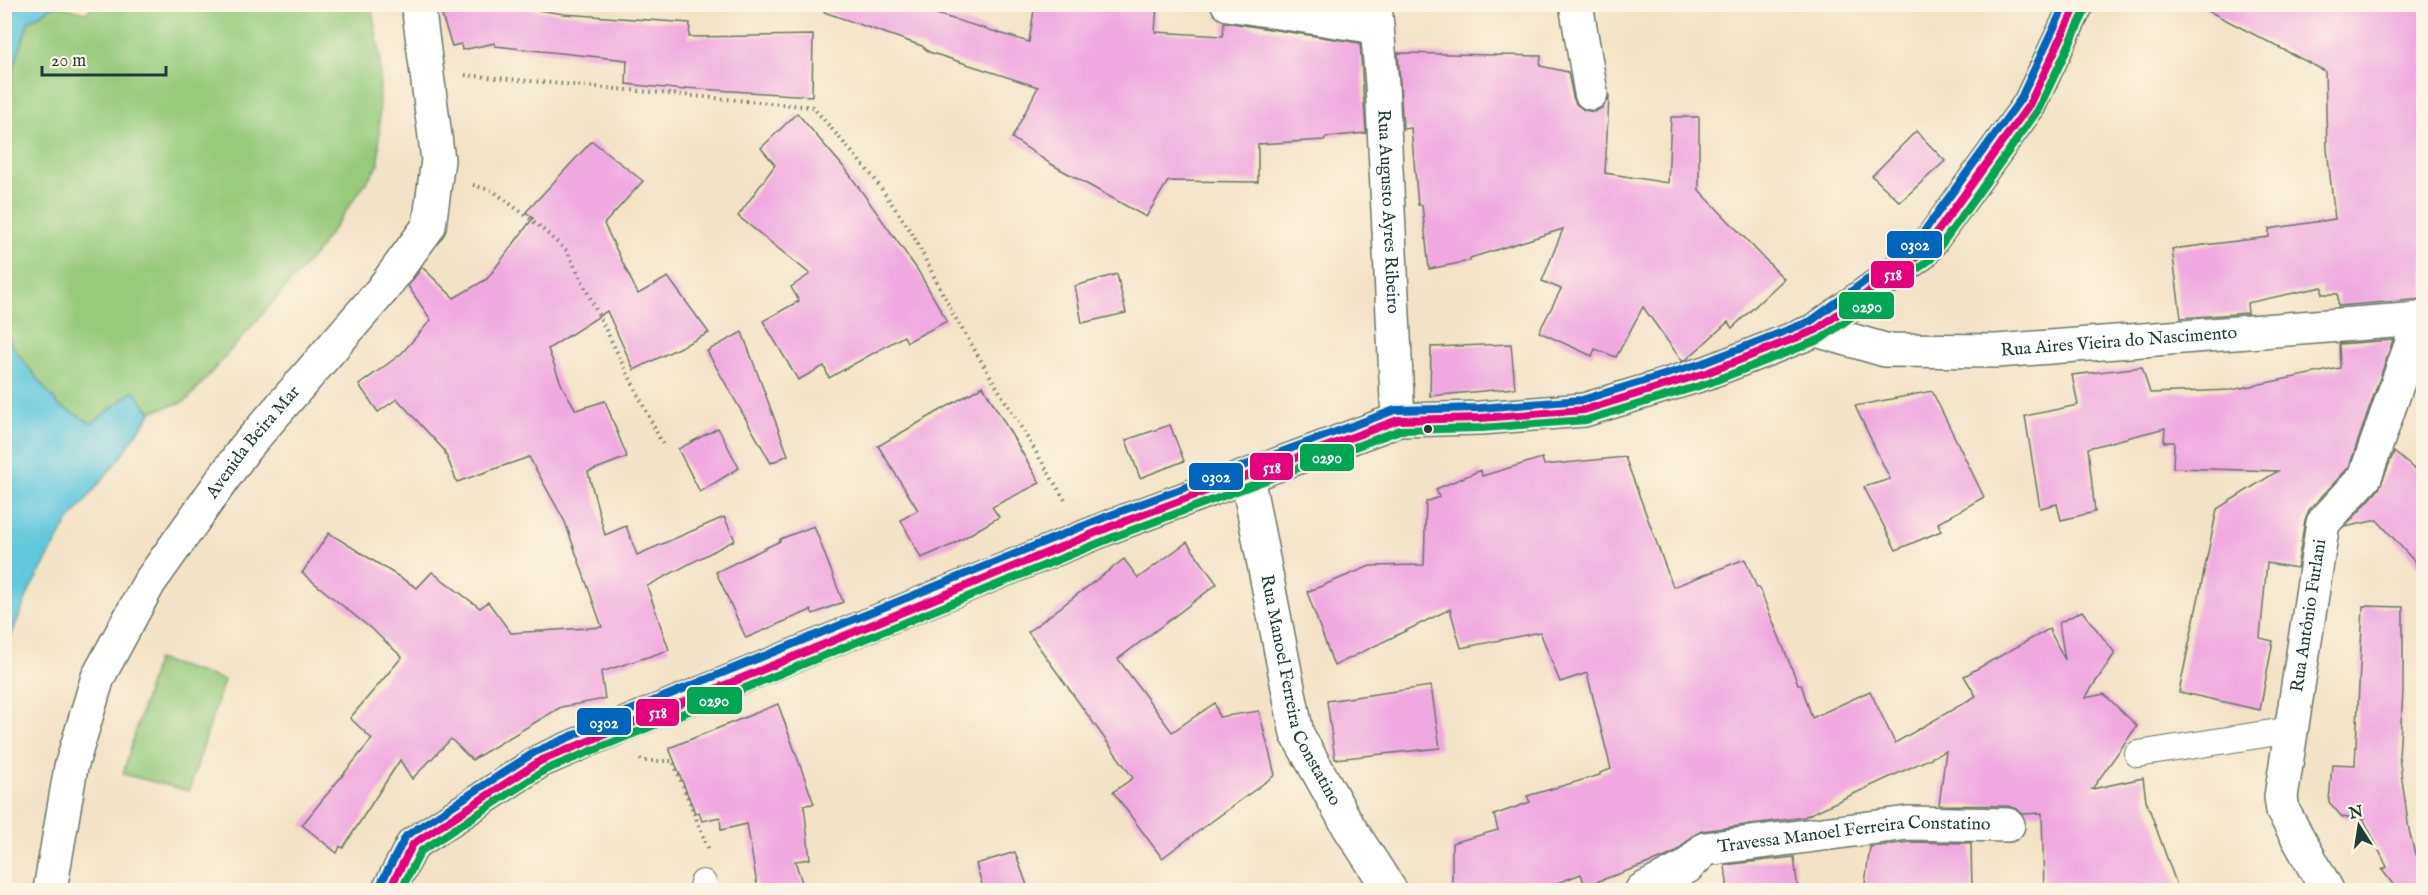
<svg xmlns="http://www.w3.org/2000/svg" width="2428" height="895" viewBox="0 0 2428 895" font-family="'IM FELL English',serif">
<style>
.green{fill:#97cb7c;stroke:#5b8458;stroke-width:1.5}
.water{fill:#60c8dc;stroke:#408288;stroke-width:1.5}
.building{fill:#f0a9df}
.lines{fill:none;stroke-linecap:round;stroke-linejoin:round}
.service-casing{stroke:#697767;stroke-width:28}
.minor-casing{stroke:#697767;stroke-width:36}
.tertiary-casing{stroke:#697767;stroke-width:36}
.secondary-casing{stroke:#697767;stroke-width:36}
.path{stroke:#697767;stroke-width:4;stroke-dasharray:1.5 4.5;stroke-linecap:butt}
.service{stroke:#fff;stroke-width:26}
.minor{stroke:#fff;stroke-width:33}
.tertiary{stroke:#fff;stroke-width:33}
.secondary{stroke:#fff;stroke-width:33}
.bus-1-casing{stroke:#fcf5e5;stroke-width:12}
.bus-2-casing{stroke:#fcf5e5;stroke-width:12}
.bus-3-casing{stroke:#fcf5e5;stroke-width:12}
.bus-1{stroke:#e5007d;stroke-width:8}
.bus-2{stroke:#00a651;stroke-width:8}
.bus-3{stroke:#0065bd;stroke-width:8}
.bus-dot{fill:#1f3d34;stroke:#fcf5e5;stroke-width:2}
.labels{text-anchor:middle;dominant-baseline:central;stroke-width:4.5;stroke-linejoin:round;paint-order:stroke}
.street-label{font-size:18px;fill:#1f3d34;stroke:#fcf5e5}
.line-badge{stroke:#fcf5e5;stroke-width:2}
.badge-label{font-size:16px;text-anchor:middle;font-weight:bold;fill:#fff}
</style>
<rect width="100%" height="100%" fill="#fcf5e5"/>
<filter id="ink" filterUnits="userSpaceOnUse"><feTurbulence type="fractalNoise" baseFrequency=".0167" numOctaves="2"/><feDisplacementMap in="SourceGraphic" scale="12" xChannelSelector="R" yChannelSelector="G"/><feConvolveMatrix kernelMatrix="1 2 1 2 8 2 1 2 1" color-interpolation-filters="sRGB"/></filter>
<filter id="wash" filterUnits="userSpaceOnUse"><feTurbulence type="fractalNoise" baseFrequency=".008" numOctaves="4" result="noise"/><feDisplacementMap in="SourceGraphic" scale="24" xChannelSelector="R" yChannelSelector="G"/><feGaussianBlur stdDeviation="1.35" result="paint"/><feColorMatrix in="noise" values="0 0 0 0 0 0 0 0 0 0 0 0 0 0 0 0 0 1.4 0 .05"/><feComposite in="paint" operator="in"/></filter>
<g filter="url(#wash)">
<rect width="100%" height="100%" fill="#f3e3c6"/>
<!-- green -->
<g class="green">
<polygon points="95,4 371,5 380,56 379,164 316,253 186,401 151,412 133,391 92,423 58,405 12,346 5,327 5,127 13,69 29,21 56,5 86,13"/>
<polygon points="157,659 224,680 189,791 123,774"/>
</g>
<!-- water -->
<g class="water">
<polygon points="5,4 56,5 29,21 13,69 5,127"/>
<polygon points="5,327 12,346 58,405 92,423 134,391 151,413 122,455 68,522 30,589 5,651"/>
</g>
<g id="blocks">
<!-- building -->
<g class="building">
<polygon points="438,4 499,4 564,14 690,23 689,37 813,35 812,96 685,88 685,90 626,84 627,60 495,46 495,43 462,50 461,44 452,46"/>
<polygon points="826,4 889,4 923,10 1029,42 1035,4 1157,4 1155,32 1223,36 1224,22 1360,43 1366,133 1326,137 1324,140 1258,144 1258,182 1168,181 1146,217 1051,164 1012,138 1038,87 929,52 922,46 824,12"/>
<polygon points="2195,4 2424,4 2424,299 2338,306 2338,294 2322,294 2322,287 2247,303 2248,313 2181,318 2172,249 2269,237 2269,229 2335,219 2327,149 2325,71"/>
<polygon points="1398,53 1541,56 1540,66 1568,72 1573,97 1576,104 1584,110 1594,112 1602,108 1609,97 1605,173 1668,183 1671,117 1699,117 1699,190 1784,279 1732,328 1728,322 1687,359 1682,361 1643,307 1616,357 1595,349 1592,356 1539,332 1561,289 1542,281 1563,229 1470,258 1470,261 1429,269 1422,205 1418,205 1411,128 1403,129"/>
<polygon points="797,113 847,171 917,269 947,321 907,342 904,336 829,378 824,366 798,380 763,321 799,301 791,287 810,274 738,216 775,165 761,148"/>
<polygon points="1916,131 1945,161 1900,202 1872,176"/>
<polygon points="592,141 643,181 604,224 638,294 668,277 709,333 634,370 607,311 548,349 562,386 576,410 605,401 627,457 588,472 605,535 626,526 637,555 724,517 735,540 647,586 669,650 601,672 605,699 561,707 472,760 451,739 412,779 400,760 343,848 340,846 337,853 302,825 372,739 350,718 402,657 374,631 302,573 329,533 417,588 432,572 480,608 488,602 511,633 602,627 565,522 529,457 457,482 444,450 397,399 378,412 359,385 401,354 431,320 408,286 422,267 454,298 487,279 533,218 526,212"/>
<polygon points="1117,274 1126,313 1082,323 1075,286"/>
<polygon points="742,332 788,455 771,463 707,351"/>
<polygon points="2393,340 2349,467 2309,510 2305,520 2297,568 2267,563 2260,638 2273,641 2260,710 2179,692 2217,509 2278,471 2173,468 2174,442 2164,442 2165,428 2088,448 2095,512 2061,520 2057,504 2040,508 2025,416 2078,405 2072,375 2142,367 2150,393 2231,390 2340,368 2339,344"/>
<polygon points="1511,344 1515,388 1430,396 1431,347"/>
<polygon points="983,386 1040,483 992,507 999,517 952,545 921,558 901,520 918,510 878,446"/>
<polygon points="1932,391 1984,497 1938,523 1941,531 1896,550 1864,487 1890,479 1855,406"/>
<polygon points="1170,425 1184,461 1140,478 1126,440"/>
<polygon points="718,428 739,468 700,492 678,449"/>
<polygon points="2394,452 2424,477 2424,572 2377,520 2345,527 2379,489"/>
<polygon points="1625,457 1673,587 1745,559 1757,588 1759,587 1798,684 1801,684 1812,718 1870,691 1895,743 1976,696 1964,676 2049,629 2065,660 2059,623 2082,611 2115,653 2085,698 2104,694 2137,726 2092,789 2143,778 2146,800 2179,891 2044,891 2042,813 2023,814 2017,809 2008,806 1939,805 1946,751 1804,817 1702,831 1692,836 1676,852 1663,858 1585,886 1581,874 1537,891 1452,891 1452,843 1498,830 1494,815 1530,802 1527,796 1600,775 1600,773 1611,769 1587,673 1560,682 1540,632 1461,648 1450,609 1334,666 1307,592 1370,566 1424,565 1426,502 1439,497 1436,489 1481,470 1482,476 1542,458 1544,465"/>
<polygon points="814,526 843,602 813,614 811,610 746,638 716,572 780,541 780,539"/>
<polygon points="1187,542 1217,584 1118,659 1172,732 1215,703 1219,717 1259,711 1275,775 1162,858 1113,792 1133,778 1028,632 1124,559 1138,578"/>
<polygon points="2363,606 2403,607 2403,692 2399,757 2409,830 2415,854 2424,862 2424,891 2398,891 2382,870 2387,867 2364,820 2342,817 2329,802 2332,764 2355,765"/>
<polygon points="1431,686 1440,748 1335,759 1327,701"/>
<polygon points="778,704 814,804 804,805 810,859 795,861 805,891 758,891 747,824 721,830 720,817 702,821 699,812 695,813 669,748"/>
<polygon points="1909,842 1971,843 1972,891 1864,891 1870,847"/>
<polygon points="1015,852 1029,891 984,891 976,864"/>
<polygon points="1794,857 1798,891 1728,891 1725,865"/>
</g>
</g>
</g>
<g filter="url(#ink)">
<use href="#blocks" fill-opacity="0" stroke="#697767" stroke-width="1.5"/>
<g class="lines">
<!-- service casing -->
<g class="service-casing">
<g id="service">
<polyline points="2138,754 2291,730"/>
<polyline points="701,890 703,883"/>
</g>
</g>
<!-- minor casing -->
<g class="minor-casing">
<g id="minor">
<polyline points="1228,4 1376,27"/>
<polyline points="1576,4 1591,93"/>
<path id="s1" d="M1816 330 1885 350 1997 351 2420 319 2424 317"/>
<path id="s2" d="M1247 476 1297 734 1349 827 1390 890"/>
<path id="s3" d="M1642 890 1687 867 1705 849 1908 823 2008 825"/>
<path id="s4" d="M2327 890 2283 811 2281 797 2323 523 2365 477 2420 319"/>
</g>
</g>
<!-- tertiary casing -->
<g class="tertiary-casing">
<g id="tertiary">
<path id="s5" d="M1375 4 1382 84 1398 420"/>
<path id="s6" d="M50 890 71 767 98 677 149 583 245 448 382 290 429 226 438 160 418 4"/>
</g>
</g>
<!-- secondary casing -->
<g class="secondary-casing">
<polyline id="secondary" points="389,890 413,844 540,761 633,721 1112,526 1398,420 1481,418 1584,410 1706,373 1816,330 1922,253 2029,105 2077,4"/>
</g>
<!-- path -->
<g class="path">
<polyline points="465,75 813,107 874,178 912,233 953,314 1066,502"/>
<polyline points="473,185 493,191 537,224 567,251 664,447"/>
<polyline points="640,759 643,761 673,761 709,850"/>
</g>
<!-- service -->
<use href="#service" class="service"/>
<!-- minor -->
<use href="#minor" class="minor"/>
<!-- tertiary -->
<use href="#tertiary" class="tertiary"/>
<!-- secondary -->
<use href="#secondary" class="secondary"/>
<!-- bus-1 casing -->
<g class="bus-1-casing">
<polyline id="bus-1" points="389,890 413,844 540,761 1112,526 1398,420 1481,418 1584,410 1706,373 1816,330 1922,253 2029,105 2077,4"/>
</g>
<!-- bus-2 casing -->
<g class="bus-2-casing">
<polyline id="bus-2" points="401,890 421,851 545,770 1116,536 1400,430 1482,428 1586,420 1709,383 1821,339 1931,259 2038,110 2086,9"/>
</g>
<!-- bus-3 casing -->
<g class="bus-3-casing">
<polyline id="bus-3" points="380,885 406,836 535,752 629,711 1108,516 1395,410 1480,408 1582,400 1703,363 1811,321 1914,245 2020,100 2065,4"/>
</g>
<!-- bus-1 -->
<use href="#bus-1" class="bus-1"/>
<!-- bus-2 -->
<use href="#bus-2" class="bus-2"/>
<!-- bus-3 -->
<use href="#bus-3" class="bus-3"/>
</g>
</g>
<!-- markers -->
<circle class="bus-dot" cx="1428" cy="429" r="5"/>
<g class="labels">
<!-- street labels -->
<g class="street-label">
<text stroke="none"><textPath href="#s5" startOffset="208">Rua Augusto Ayres Ribeiro</textPath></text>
<text stroke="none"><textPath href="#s1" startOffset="306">Rua Aires Vieira do Nascimento</textPath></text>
<text stroke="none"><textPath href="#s6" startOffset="501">Avenida Beira Mar</textPath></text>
<text stroke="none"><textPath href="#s4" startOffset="288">Rua Antônio Furlani</textPath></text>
<text stroke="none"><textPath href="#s2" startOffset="222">Rua Manoel Ferreira Constatino</textPath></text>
<text stroke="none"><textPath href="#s3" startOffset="226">Travessa Manoel Ferreira Constatino</textPath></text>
</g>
</g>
<g class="line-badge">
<rect x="1886" y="230" width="57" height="29" rx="6" fill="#0065bd"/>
<rect x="1870" y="260" width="45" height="29" rx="6" fill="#e5007d"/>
<rect x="1838" y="291" width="57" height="29" rx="6" fill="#00a651"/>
<rect x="1299" y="443" width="56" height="29" rx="6" fill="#00a651"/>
<rect x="1249" y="452" width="45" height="29" rx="6" fill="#e5007d"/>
<rect x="1188" y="462" width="56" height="29" rx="6" fill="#0065bd"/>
<rect x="686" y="686" width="57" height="29" rx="6" fill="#00a651"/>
<rect x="635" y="698" width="45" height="29" rx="6" fill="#e5007d"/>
<rect x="576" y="707" width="56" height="29" rx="6" fill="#0065bd"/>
</g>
<g class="badge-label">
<text x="1915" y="250">0302</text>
<text x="1893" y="280">518</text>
<text x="1867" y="312">0290</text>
<text x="1327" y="463">0290</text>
<text x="1272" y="473">518</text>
<text x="1216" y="482">0302</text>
<text x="714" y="706">0290</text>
<text x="658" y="718">518</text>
<text x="604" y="728">0302</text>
</g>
<!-- margin -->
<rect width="2428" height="895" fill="none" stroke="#fcf5e5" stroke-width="24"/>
<!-- north arrow -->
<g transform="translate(2359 826) rotate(348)" stroke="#fcf5e5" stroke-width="4.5" paint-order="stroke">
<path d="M0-4.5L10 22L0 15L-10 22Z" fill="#1f3d34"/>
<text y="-9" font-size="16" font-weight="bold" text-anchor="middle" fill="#1f3d34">N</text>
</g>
<!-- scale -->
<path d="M42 66v9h124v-9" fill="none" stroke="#1f3d34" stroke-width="3"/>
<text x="51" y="66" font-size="18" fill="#1f3d34" stroke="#fcf5e5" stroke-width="4.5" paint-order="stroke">20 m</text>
</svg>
